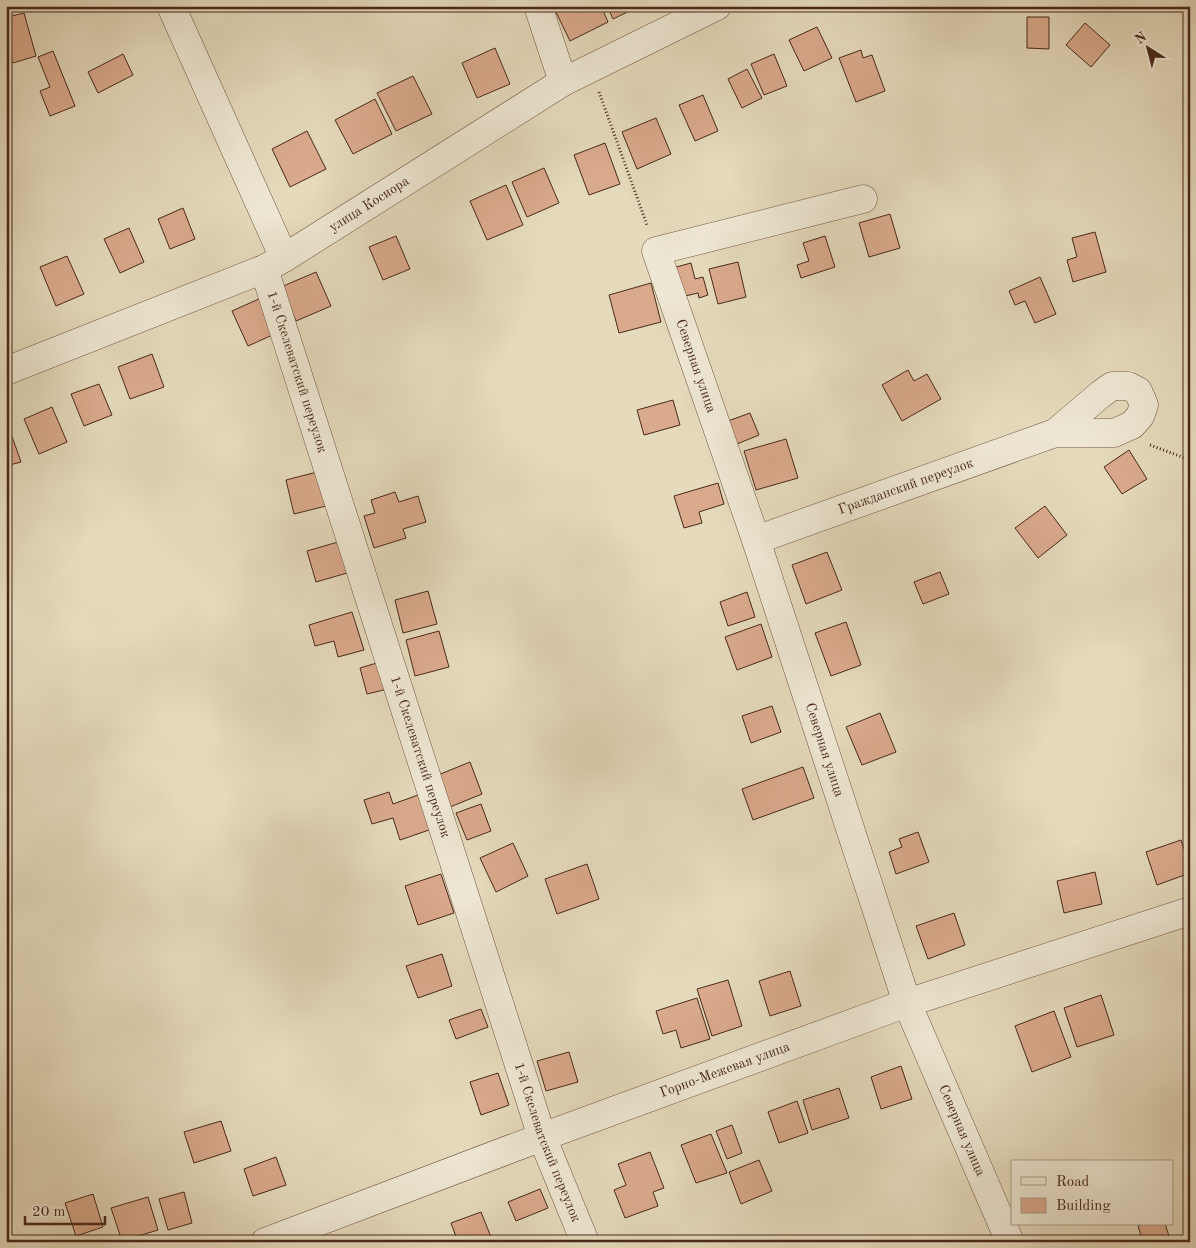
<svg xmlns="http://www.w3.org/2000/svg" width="1196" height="1248" viewBox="0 0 1196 1248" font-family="'Old Standard TT',serif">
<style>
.building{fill:#d9aa8c;stroke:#49281b}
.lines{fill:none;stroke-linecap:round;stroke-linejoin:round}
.minor-casing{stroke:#705443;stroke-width:29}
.path{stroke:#49281b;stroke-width:3;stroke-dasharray:1 2.5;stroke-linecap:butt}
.minor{stroke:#eee7d3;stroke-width:28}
.labels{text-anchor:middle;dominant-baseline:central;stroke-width:4;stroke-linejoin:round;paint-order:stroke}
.street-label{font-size:14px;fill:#49281b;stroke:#eee7d3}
</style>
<rect width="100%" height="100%" fill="#e5dabc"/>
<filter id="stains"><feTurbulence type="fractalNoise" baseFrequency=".004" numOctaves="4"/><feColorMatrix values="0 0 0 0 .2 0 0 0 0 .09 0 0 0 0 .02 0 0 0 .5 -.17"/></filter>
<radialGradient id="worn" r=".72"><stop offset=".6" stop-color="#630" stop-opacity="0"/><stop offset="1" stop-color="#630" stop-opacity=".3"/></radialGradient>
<!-- building -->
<g class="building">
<polygon points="553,6 601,6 608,22 570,41"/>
<polygon points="607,6 640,6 613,19"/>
<polygon points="10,9 12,16 24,13 36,56 13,63 9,50 6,50 6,10"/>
<polygon points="1027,17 1049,17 1049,49 1027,48"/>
<polygon points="1085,23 1110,45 1091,67 1066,45"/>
<polygon points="817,27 832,58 804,71 789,40"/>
<polygon points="495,48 510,84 477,98 462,63"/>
<polygon points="861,50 863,58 872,55 885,91 856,102 839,58"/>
<polygon points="53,51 75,106 50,116 40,91 50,87 38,57"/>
<polygon points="123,54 133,75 98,93 88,72"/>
<polygon points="774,54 787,86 764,95 751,64"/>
<polygon points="747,69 762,98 742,108 728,79"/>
<polygon points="413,76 432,114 396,131 377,93"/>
<polygon points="703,95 718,131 695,141 679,105"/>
<polygon points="375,99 392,134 353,154 335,120"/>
<polygon points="656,118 671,154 637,169 622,132"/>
<polygon points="307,131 326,169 290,187 272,149"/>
<polygon points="605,143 620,184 589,195 574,155"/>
<polygon points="544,168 559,203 527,217 512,182"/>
<polygon points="506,185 523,225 487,240 470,201"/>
<polygon points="183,208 195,239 170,249 158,219"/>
<polygon points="890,214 900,248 869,257 859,223"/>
<polygon points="129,228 144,262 120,273 104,239"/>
<polygon points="1095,232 1106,272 1073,282 1067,260 1077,257 1072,238"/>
<polygon points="396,236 410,269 383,280 369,247"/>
<polygon points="825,236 835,267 801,278 797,265 809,261 803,243"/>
<polygon points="67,256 84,294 56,306 40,267"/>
<polygon points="738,262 746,297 718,304 709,269"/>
<polygon points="691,263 695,279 703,277 708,295 699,298 698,293 677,298 669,269"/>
<polygon points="316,272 331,306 296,321 281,287"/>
<polygon points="1040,277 1056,314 1035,323 1025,301 1015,305 1009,291"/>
<polygon points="651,283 661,322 619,333 609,295"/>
<polygon points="261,298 277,333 248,346 232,311"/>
<polygon points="152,354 164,387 130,399 118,367"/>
<polygon points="908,370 914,381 927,374 941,399 902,421 882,385"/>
<polygon points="99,384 112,415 84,426 71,394"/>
<polygon points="673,400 680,425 644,435 637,410"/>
<polygon points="52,407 67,442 39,454 24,419"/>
<polygon points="750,413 759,435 737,444 728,421"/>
<polygon points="8,425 21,462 6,466 6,426"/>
<polygon points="786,439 798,478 756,490 744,451"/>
<polygon points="1129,450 1147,479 1122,494 1104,467"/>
<polygon points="317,472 326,506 294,514 286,480"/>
<polygon points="718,483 724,504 699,512 702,523 684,528 674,496"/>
<polygon points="395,492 399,502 418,496 426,522 403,529 406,538 374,548 364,516 375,513 371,500"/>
<polygon points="1045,506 1067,535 1038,558 1015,528"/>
<polygon points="338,542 347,573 316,582 307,551"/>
<polygon points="827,552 842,590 806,604 792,565"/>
<polygon points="940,572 949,594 923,604 914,582"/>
<polygon points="428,591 437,624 403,633 395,600"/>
<polygon points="747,592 755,617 728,626 720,602"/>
<polygon points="352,612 364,650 338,657 334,641 315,646 309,625"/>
<polygon points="846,622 861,665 831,676 815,633"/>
<polygon points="761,624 772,657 737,670 725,637"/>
<polygon points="439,631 449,667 415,676 406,640"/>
<polygon points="380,662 388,689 367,694 360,668"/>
<polygon points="772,706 781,732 751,743 742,716"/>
<polygon points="880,713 896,752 862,765 846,727"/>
<polygon points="470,762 482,794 450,807 438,775"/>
<polygon points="803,767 814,798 753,820 742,789"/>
<polygon points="389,792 393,804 421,794 432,829 400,840 393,818 372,824 364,800"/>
<polygon points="481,804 491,831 467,840 456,813"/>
<polygon points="918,832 929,862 896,874 889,852 902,847 899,839"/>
<polygon points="1181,840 1190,867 1190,873 1157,885 1146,852"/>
<polygon points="513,843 528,876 496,892 480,858"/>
<polygon points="587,864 599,899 557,914 545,879"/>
<polygon points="1095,872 1102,904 1064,913 1057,881"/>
<polygon points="441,874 454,913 418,925 405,886"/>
<polygon points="954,913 965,945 928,959 916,926"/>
<polygon points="442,954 452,986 418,998 406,966"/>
<polygon points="790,971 801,1006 770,1016 759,981"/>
<polygon points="728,980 742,1026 712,1036 697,989"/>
<polygon points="1101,995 1114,1035 1077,1047 1064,1008"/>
<polygon points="697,998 710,1039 681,1048 676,1030 663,1034 656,1011"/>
<polygon points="481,1009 488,1027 456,1039 449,1020"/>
<polygon points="1054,1011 1071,1057 1032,1072 1015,1026"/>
<polygon points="569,1052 578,1082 546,1091 537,1061"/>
<polygon points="901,1066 912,1099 881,1109 871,1077"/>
<polygon points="498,1073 509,1105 481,1115 470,1082"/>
<polygon points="839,1088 849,1118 812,1130 803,1100"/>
<polygon points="797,1101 808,1133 779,1143 768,1112"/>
<polygon points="221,1121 231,1151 194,1163 184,1132"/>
<polygon points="732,1125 742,1153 727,1159 716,1131"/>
<polygon points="711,1134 727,1173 696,1183 681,1145"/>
<polygon points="650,1152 664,1188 653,1192 658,1206 625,1218 614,1190 626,1185 618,1164"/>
<polygon points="276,1157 286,1185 253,1196 244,1169"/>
<polygon points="759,1160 772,1191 741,1204 729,1172"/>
<polygon points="540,1189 548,1208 516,1221 508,1202"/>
<polygon points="184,1192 192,1223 168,1230 159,1199"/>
<polygon points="93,1194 103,1227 76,1236 65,1203"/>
<polygon points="148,1197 158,1230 122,1241 111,1208"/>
<polygon points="481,1212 493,1242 458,1242 451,1223"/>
<polygon points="1143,1224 1165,1224 1171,1242 1143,1242 1138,1226"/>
<polygon points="62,1237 63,1242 44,1242"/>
</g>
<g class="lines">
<!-- minor casing -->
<g class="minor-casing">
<g id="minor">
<polyline points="171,6 284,258"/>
<polyline points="538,6 563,82"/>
<path id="s1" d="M863 199 656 251 756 540 907 1003 1010 1242"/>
<path id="s2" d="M264 269 542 1137 585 1242"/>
<path id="s3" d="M6 371 264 269 284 258 563 82 717 6"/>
<path id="s4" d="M756 540 1055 433H1114L1132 425 1140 416 1144 405 1138 391 1128 386H1112L1101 394 1055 433"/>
<path id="s5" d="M265 1242 542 1137 907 1003 1190 911"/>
</g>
</g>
<!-- path -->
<g class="path">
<polyline points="599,92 647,225"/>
<polyline points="1150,445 1190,460"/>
</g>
<!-- minor -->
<use href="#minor" class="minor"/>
</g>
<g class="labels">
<!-- street labels -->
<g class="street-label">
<text stroke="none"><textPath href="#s3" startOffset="401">улица Косиора</textPath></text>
<text stroke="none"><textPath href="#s1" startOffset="335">Северная улица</textPath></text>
<text stroke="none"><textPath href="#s2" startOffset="108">1-й Скелеватский переулок</textPath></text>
<text stroke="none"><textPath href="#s4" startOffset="159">Гражданский переулок</textPath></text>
<text stroke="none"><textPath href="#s1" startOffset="740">Северная улица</textPath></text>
<text stroke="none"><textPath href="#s2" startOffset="512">1-й Скелеватский переулок</textPath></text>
<text stroke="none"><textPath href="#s5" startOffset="491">Горно-Межевая улица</textPath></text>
<text stroke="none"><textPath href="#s1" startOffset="1145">Северная улица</textPath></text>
<text stroke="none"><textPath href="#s2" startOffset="918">1-й Скелеватский переулок</textPath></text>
</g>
</g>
<!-- margin -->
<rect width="1196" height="1248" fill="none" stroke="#e5dabc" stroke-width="25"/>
<rect x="8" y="8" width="1181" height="1233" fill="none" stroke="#49281b" stroke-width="2.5"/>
<rect x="12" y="12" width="1171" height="1223" fill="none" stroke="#49281b"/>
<!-- legend -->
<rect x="1011" y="1160" width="162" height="65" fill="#eee7d3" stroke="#ac9b89"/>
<rect x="1021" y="1177" width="25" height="8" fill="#eee7d3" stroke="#ac9b89"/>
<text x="1056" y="1186" font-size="15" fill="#49281b">Road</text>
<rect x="1021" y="1198" width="25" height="15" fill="#d9aa8c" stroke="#ac9b89"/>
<text x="1056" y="1210" font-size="15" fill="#49281b">Building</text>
<!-- north arrow -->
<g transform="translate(1148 48) rotate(324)" stroke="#eee7d3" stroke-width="4" paint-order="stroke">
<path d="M0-4L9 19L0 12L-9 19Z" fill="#49281b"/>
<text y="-8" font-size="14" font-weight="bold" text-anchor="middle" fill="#49281b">N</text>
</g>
<!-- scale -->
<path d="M25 1216v8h80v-8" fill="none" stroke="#49281b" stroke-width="2.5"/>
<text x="32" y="1216" font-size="15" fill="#49281b" stroke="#eee7d3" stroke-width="4" paint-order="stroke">20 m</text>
<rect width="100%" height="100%" filter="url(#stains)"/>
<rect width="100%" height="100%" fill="url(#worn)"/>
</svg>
